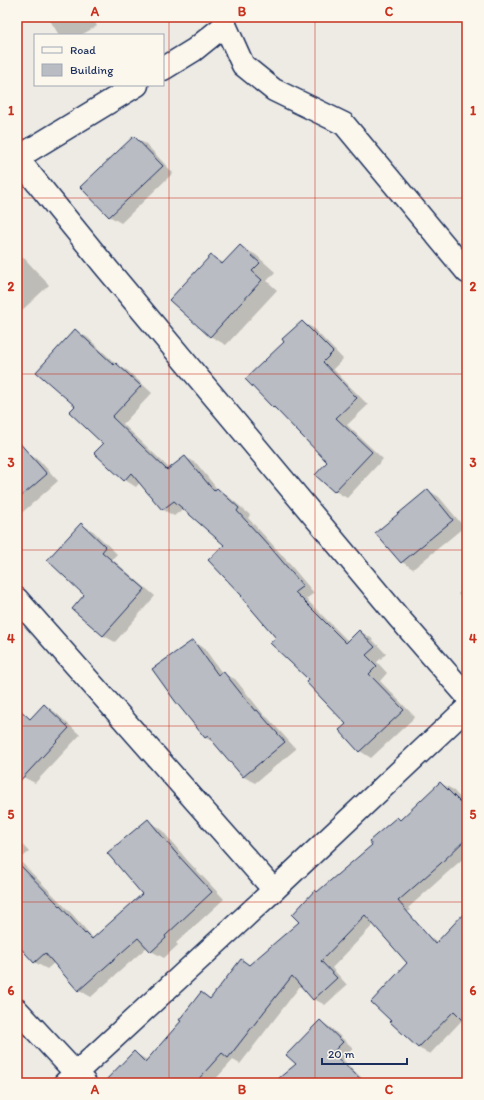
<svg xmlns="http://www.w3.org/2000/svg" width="484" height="1100" viewBox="0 0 484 1100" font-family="Itim,sans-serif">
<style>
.shadow{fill:#0003}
.building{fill:#b9bcc3;stroke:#1b2f5e}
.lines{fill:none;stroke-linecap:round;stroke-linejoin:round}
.street-casing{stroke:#1b2f5e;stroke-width:25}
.street{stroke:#fbf7ec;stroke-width:22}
.grid{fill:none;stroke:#c8321e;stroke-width:1;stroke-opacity:0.55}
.neatline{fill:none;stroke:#c8321e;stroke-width:1.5}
.grid-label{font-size:13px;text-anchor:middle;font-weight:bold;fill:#c8321e}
</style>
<rect width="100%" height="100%" fill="#eeebe4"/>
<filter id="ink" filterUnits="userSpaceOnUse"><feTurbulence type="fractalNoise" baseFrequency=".025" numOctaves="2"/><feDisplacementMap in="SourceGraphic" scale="8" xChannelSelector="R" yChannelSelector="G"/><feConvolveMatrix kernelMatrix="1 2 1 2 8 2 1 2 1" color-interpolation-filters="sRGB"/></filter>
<g filter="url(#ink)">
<!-- shadow -->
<g class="shadow">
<polygon points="48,17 92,17 97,26 81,35 59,35"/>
<polygon points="134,138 146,144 173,173 121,223 109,216"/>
<polygon points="240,246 256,255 275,272 267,281 277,290 226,345 210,336 211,256 224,263"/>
<polygon points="17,255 25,259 49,285 17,315"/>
<polygon points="302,322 313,328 343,359 333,369 368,405 347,425 383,459 347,498 335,491 317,475 328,462 280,411 273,408 286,342"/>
<polygon points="75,331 87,337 116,364 128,371 152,393 123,424 170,469 185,457 197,464 218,490 228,496 250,515 248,518 282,555 314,593 306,599 349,642 360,631 371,638 386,654 377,662 387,673 380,681 415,717 371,758 360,751 340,730 347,724 309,679 277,638 243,596 225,545 184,508 174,516 162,509 140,482 136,487 125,480 104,444 77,406"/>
<polygon points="28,454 39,460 58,481 17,517 17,463"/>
<polygon points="428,490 439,497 464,527 413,569 402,562 377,533"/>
<polygon points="82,525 93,531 117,554 112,559 155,596 115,642 104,636 73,609 85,595"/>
<polygon points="467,586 467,603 458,594"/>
<polygon points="193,641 204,648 222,673 235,679 264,715 268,718 296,749 255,783 244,777 215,743 206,738 176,701"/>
<polygon points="44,705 55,712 80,735 35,783 23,777 17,771 17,722 24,715 31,719"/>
<polygon points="440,783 452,789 467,805 467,855 408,908 410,910 387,932 374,924 332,968 347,985 325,1005 314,999 301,985 240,1064 233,1060 212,1083 108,1083 134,1052 147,1060 182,1021 202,993 211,999 241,960 251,966 301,922 318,893 401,821"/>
<polygon points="148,821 160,828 187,860 224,899 176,943 178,945 164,958 151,951 147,947 91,997 79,990 55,962 47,969 34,962 17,943 17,839 29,852 19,860 73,915 94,939 143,894"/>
<polygon points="467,911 467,1019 465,1017 430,1054 418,1048 391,1022 408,965 426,935 438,942"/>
<polygon points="320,1021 331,1028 353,1048 343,1060 367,1083 275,1083 297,1064"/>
</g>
<!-- building -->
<g class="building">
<polygon points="134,136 163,166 109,217 80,187"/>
<polygon points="240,245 260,263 252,271 262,280 210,337 169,300 211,255 222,264"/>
<polygon points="302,321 333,352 323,362 357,398 336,418 372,452 334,492 315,475 327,462 274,407 273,408 245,379 284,342 282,339"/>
<polygon points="75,329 114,365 116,363 141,386 112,417 167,470 185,456 214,491 217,488 239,508 237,511 271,548 303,586 295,592 346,643 359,630 375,647 366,655 377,666 369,674 404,710 359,752 339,730 346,724 306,682 308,679 270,643 276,638 241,597 242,596 208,560 224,545 174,501 162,510 131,473 124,481 94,453 103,444 69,412 75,406 36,372"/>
<polygon points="17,440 47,474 17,500"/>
<polygon points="428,489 453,520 401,563 375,533"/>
<polygon points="81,523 106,547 102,552 145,589 103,636 72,609 84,595 47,560"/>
<polygon points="193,640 218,675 223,671 255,711 257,710 285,742 243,777 208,736 205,738 175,701 152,669"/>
<polygon points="44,704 69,728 17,784 17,707 30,719"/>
<polygon points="440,782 467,809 467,838 440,864 398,901 435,944 467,910 467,1024 454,1011 418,1048 390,1022 391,1021 371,1002 407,963 365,915 321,961 337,978 313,1000 292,976 228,1058 222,1053 195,1083 103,1083 134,1051 145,1062 181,1021 179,1020 201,992 210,999 241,959 249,965 299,922 292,915 315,890 317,892 372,845 369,841 397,817 400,820"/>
<polygon points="148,819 175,852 212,892 165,936 166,938 151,952 138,938 78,991 45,953 34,963 17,944 17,862 61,907 85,934 86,933 92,939 142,894 107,853"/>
<polygon points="320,1020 343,1042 332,1053 365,1083 273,1083 296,1064 286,1055"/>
</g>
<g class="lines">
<!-- street casing -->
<g class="street-casing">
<g id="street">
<polyline points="224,17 225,25 243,65 274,90 344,124 467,272"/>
<polyline points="163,69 194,50 225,25"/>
<polyline points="17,158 104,265 399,618 467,696"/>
<polyline points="17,158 137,85"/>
<polyline points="17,599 274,890"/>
<polyline points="17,1010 85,1083"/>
<polyline points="65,1083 274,890 467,708"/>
</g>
</g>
<!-- street -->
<use href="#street" class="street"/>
</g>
</g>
<!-- grid -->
<path class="grid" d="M169 17V1083M315 17V1083M17 198H467M17 374H467M17 550H467M17 726H467M17 902H467"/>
<!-- margin -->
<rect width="484" height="1100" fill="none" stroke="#fbf7ec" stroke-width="44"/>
<!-- legend -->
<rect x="34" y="34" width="130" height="52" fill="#fbf7ec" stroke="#a1a7b3"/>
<rect x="42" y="47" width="20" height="6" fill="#fbf7ec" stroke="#a1a7b3"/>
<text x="70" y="54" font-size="12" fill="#1b2f5e">Road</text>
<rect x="42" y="64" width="20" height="12" fill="#b9bcc3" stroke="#a1a7b3"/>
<text x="70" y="74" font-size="12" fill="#1b2f5e">Building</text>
<!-- scale -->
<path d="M322 1058v6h85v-6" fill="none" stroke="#1b2f5e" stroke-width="2"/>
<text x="328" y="1058" font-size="12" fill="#1b2f5e" stroke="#fbf7ec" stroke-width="3" paint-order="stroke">20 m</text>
<rect x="22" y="22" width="440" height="1056" class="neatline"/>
<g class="grid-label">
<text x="95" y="16">A</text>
<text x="242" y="16">B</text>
<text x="389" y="16">C</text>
<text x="11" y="115">1</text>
<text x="473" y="115">1</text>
<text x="11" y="291">2</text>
<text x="473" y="291">2</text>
<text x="11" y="467">3</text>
<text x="473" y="467">3</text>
<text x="11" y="643">4</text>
<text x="473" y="643">4</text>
<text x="11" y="819">5</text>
<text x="473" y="819">5</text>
<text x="11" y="995">6</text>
<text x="473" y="995">6</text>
<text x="95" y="1094">A</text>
<text x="242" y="1094">B</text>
<text x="389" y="1094">C</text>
</g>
</svg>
